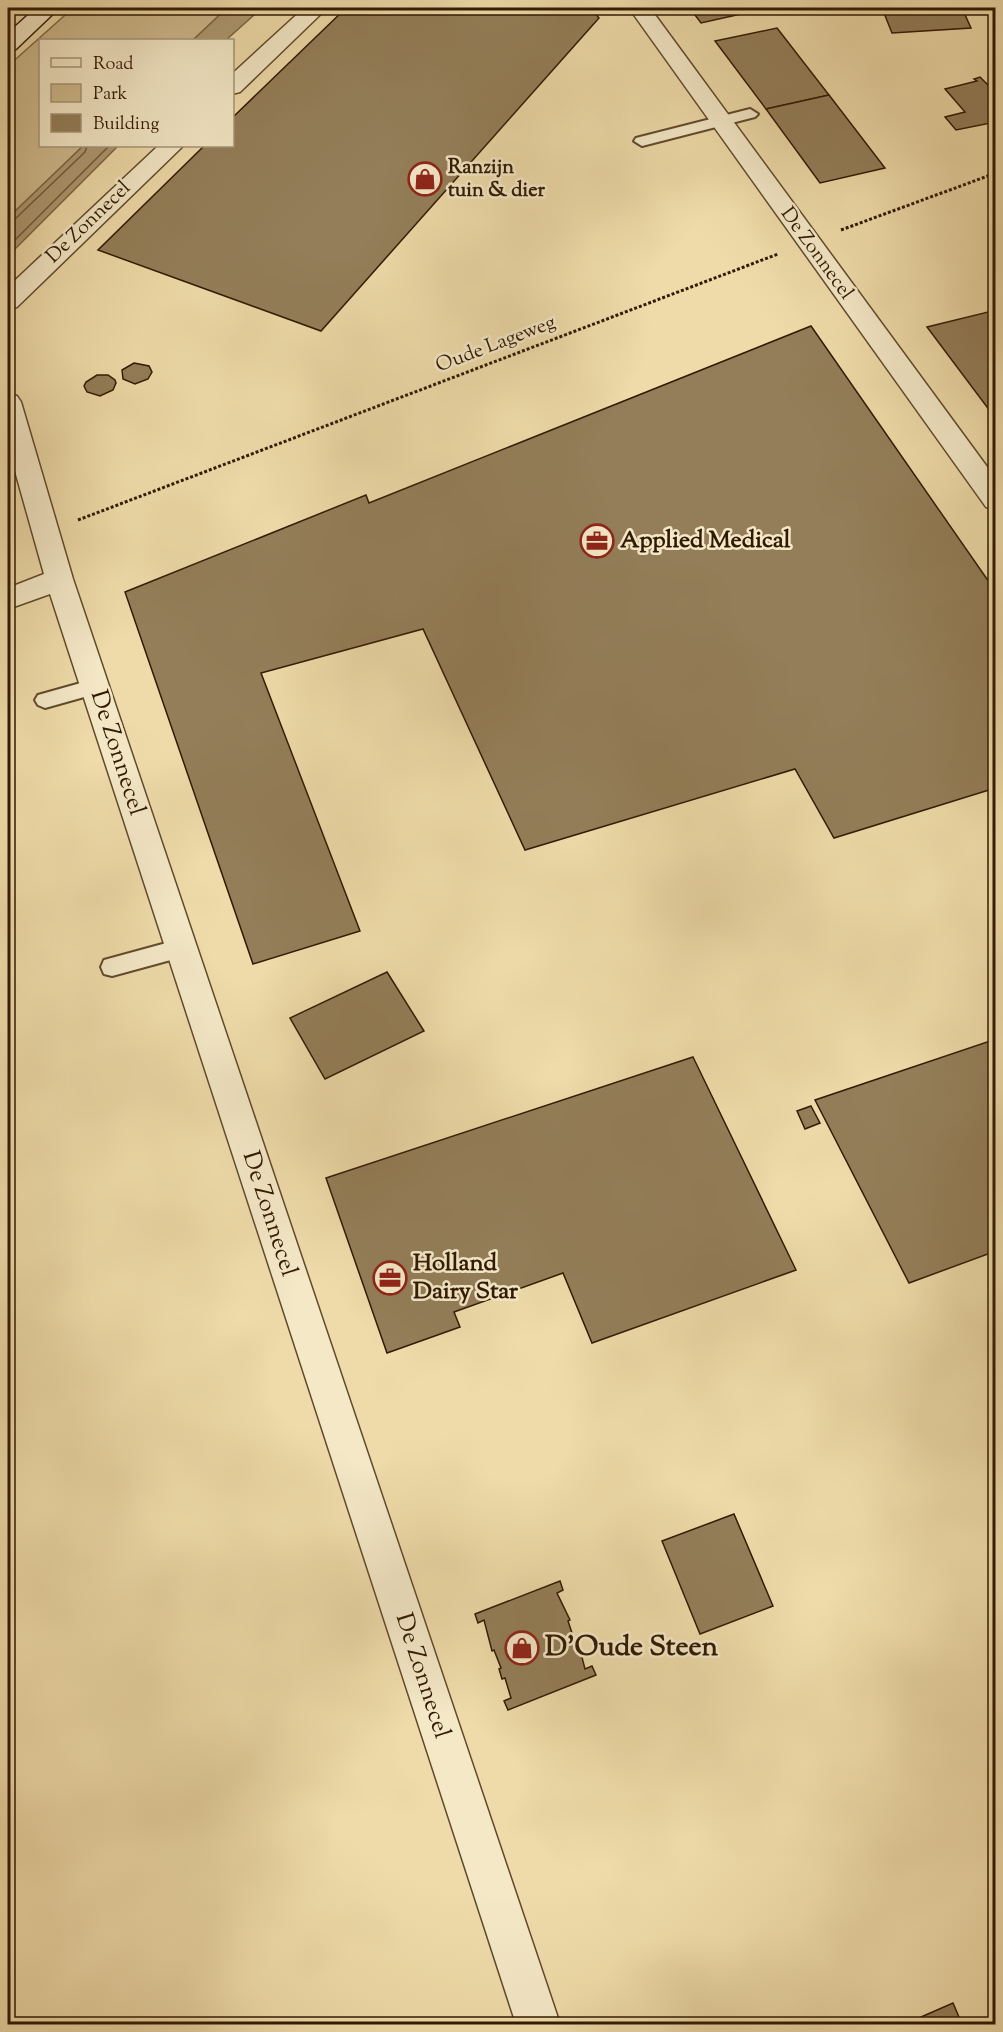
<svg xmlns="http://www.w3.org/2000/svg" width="1003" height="2032" viewBox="0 0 1003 2032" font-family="'Sorts Mill Goudy',serif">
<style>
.green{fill:#ceba8d;stroke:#806a48;stroke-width:1.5}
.water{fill:#ae9971;stroke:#7c6645;stroke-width:1.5}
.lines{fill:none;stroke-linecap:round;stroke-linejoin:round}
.shore{stroke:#705a3a;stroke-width:1.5}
.building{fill:#937e59;stroke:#311a03;stroke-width:1.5}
.service-casing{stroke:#604a2c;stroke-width:4}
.minor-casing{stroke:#604a2c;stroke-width:3}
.secondary-casing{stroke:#311a03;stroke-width:3}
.path{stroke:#311a03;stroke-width:3;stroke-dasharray:3 2;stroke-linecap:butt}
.service{fill:#f4e8c7;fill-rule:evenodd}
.minor{fill:#f4e8c7;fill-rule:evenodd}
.secondary{fill:#f4e8c7;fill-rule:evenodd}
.labels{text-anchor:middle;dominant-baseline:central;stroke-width:5;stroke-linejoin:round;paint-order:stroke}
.far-poi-label{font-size:20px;font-weight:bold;fill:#311a03;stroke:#f4e8c7;text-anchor:start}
.far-street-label{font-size:20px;fill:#311a03;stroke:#f4e8c7}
.poi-label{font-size:24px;font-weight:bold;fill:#311a03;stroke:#f4e8c7;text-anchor:start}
.street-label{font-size:24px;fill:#311a03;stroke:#f4e8c7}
.near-poi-label{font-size:28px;font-weight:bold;fill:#311a03;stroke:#f4e8c7;text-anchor:start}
</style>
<rect width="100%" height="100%" fill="#eedba9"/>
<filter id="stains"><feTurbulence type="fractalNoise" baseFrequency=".00333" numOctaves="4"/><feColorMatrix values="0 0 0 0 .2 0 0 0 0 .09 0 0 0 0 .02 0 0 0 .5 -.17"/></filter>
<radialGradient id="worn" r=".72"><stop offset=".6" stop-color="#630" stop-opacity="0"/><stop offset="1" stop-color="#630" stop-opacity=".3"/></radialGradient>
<!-- green -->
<polygon class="green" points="73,8 227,8 193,40 40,40 40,146 83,146 8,218 8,66"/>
<!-- water -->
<g class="water">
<polygon points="227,8 262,8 226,40 193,40"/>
<polygon points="83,146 118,146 8,256 8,218"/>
</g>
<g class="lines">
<!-- shore -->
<g class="shore">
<polyline points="8,222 14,220 85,152 87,146"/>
<polyline points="8,247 109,146"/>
</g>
</g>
<!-- building -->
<g class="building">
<polygon points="346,8 591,8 599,18 321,331 98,250 204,146 232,146 232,118"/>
<polygon points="709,8 736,8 741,14 701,23 692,11"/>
<polygon points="882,8 962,8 971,28 892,33"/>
<polygon points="777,28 829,95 766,109 715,41"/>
<polygon points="980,77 996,93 996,122 956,130 945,117 965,112 945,89 977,81 974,79"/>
<polygon points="829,95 885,168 820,183 766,109"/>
<polygon points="988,312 996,321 996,419 927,327"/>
<polygon points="811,326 996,592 995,792 990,794 989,790 834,838 795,769 525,850 423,629 261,673 360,931 253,964 125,592 366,495 369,503"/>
<polygon points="134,363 149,366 152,372 148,379 135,384 123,379 122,370"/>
<polygon points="97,375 108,375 115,380 116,383 113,390 100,396 87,392 84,386 86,382"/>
<polygon points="387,972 424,1031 325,1079 290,1018"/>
<polygon points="996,1039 996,1251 909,1283 815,1100"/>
<polygon points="693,1057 796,1270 592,1343 563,1273 454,1312 460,1327 387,1353 326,1178"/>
<polygon points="811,1106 820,1123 805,1129 797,1111"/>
<polygon points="734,1514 773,1606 700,1634 662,1541"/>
<polygon points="560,1581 563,1590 557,1593 570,1620 568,1621 574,1639 577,1638 585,1669 592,1666 596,1675 508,1710 504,1701 511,1698 505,1678 502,1679 499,1669 501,1668 494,1650 492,1651 484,1620 478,1623 475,1614"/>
<polygon points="953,2003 962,2024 905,2024"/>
</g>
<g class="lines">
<!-- service casing -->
<g class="service-casing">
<g id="service">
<polygon points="750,109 758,114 755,117 642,146 634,141 636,138"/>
<polygon points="95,679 102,682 105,687 102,692 45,708 38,705 35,700 38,695"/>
<polygon points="181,939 189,941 192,948 189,955 112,976 104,974 101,967 104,960"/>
</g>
</g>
<!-- minor casing -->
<g class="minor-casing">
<g id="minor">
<polygon points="304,8 327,8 240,92 232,94 232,74"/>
<polygon points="629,8 650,8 996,479 996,510 986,507"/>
<polygon points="158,146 183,146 17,307 8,309 8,287"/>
<polygon points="8,393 17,396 21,402 73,579 560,2024 516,2024 50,594 8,609 8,588 44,574 8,446"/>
</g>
</g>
<!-- secondary casing -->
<g class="secondary-casing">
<polygon id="secondary" points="36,8 59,8 16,49 8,50 8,33"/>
</g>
<!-- path -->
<g class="path">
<polyline points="841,230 996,173"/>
<polyline points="78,520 778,254"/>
</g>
<!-- service -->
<use href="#service" class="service"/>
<!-- minor -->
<use href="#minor" class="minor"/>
<!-- secondary -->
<use href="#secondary" class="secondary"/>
</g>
<!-- icons -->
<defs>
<g id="shop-ring" transform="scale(1.725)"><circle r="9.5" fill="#f4e8c7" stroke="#8f2418" stroke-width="1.5"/><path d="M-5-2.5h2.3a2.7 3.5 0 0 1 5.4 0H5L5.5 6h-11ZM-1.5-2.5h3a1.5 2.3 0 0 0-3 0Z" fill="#8f2418"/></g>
<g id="office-ring" transform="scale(1.725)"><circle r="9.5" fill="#f4e8c7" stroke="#8f2418" stroke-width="1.5"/><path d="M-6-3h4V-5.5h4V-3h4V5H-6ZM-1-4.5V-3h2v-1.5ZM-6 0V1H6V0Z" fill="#8f2418"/></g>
</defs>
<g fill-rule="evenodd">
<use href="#shop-ring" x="425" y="179"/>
<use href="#office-ring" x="597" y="541"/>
<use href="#office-ring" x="390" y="1278"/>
<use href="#shop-ring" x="522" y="1648"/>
</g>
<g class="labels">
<!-- far-poi labels -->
<g class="far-poi-label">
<text x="448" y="168">Ranzijn<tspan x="448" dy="23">tuin &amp; dier</tspan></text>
</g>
<!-- far-street labels -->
<g class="far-street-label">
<text transform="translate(89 223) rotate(-44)">De Zonnecel</text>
<text transform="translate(816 254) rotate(54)">De Zonnecel</text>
<text transform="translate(496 345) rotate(-21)">Oude Lageweg</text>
</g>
<!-- poi labels -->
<g class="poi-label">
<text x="620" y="541">Applied Medical</text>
<text x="413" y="1264">Holland<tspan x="413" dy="28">Dairy Star</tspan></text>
</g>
<!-- street labels -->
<g class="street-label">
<text transform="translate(117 753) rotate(72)">De Zonnecel</text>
<text transform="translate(269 1214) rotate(72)">De Zonnecel</text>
<text transform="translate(422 1676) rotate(72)">De Zonnecel</text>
</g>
<!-- near-poi labels -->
<g class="near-poi-label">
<text x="545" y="1648">D'Oude Steen</text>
</g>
</g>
<!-- margin -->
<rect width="1003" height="2032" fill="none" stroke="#eedba9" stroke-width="30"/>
<rect x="9" y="9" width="985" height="2014" fill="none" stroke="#311a03" stroke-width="3"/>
<rect x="15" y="15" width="973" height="2002" fill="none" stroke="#311a03" stroke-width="1.5"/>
<!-- legend -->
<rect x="39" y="39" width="195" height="108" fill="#f4e8c7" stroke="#a69679" stroke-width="1.5"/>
<rect x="51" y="58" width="30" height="9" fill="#f4e8c7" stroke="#a69679" stroke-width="1.5"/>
<text x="93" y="69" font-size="18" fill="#311a03">Road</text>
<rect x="51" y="84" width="30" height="18" fill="#ceba8d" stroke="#a69679" stroke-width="1.5"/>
<text x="93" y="99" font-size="18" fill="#311a03">Park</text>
<rect x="51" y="114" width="30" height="18" fill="#937e59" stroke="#a69679" stroke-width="1.5"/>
<text x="93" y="129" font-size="18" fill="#311a03">Building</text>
<rect width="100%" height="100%" filter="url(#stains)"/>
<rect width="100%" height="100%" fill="url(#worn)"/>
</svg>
